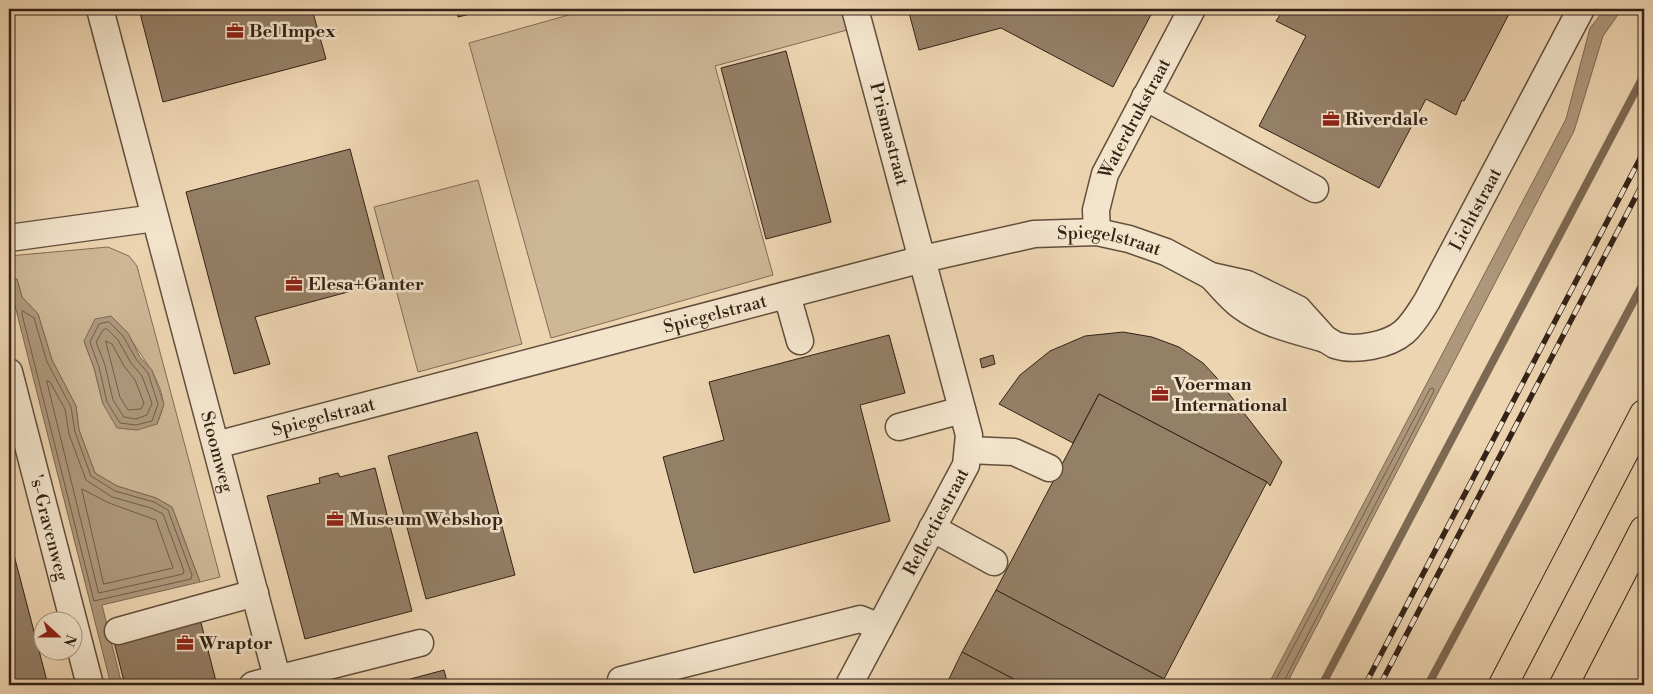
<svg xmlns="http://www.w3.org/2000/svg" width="1653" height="694" viewBox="0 0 1653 694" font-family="'Libre Bodoni',serif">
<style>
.green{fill:#ceb797;stroke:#816c56;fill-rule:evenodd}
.water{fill:#ae987c;stroke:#7d6953}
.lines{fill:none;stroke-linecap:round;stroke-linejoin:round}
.shore{stroke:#715d49;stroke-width:1}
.stream{stroke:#7d6953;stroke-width:8}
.building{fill:#947f67;stroke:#342216}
.minor-casing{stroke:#624f3d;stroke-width:29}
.highway-casing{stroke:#342216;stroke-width:30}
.minor{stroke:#f3e4cc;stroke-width:26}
.highway{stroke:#edd5b1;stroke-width:28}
.rail-casing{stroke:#342216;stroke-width:5.5}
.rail{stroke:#f3e4cc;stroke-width:4;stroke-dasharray:11;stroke-linecap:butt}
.labels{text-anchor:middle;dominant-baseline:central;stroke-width:5;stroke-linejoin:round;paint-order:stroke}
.poi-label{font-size:18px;font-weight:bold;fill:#342216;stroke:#f3e4cc;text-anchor:start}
.street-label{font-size:18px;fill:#342216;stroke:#f3e4cc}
</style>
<rect width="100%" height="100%" fill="#edd5b1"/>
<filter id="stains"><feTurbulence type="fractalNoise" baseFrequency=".004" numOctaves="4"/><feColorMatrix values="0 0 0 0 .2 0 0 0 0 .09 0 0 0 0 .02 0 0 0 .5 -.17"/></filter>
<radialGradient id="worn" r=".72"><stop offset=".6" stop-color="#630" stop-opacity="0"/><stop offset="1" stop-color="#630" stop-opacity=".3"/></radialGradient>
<!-- green -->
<g class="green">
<polygon points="590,9 841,9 847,30 715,66 773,275 551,338 469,43"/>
<polygon points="478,180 522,344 418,372 374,207"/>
<path d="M108 247 129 256 137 266 220 577 200 582 172 507 156 498 117 486 95 473 79 430 76 406 52 360 38 314 22 297 17 279 9 281V256ZM128 334C140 356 160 376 163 402 164 409 159 418 157 424L103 404 94 368 84 341Z"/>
</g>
<!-- water -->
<g class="water">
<polygon points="1605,9 1622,9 1603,36 1574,131 1286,685 1268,685 1566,119 1590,28"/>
<polygon points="17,279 22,297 38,314 52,360 76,406 79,430 95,473 117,486 156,498 172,507 200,582 102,605 122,685 111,685 9,282"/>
<polygon points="111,316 128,333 140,357 152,370 164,404 157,424 137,430 117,428 103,404 94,368 84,341 95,319"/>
</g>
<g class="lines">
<!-- shore -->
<g class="shore">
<polygon points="23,311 34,318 47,362 71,407 75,432 91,476 115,491 154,502 168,510 192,575 191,579 94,601 22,314"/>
<polygon points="109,322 123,336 136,359 148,373 158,404 152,421 136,425 120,423 107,402 99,367 90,342 99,324"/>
<polygon points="107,329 118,340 131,363 142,376 152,403 147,415 136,419 124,417 113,400 105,365 96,342 103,330"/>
<polygon points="106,341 112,344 124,366 135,380 144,403 141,409 128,410 120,397"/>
<polygon points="47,381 50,382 65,409 69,434 86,480 112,497 151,508 163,514 184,571 183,574 99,593"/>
<polygon points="82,489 109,503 156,520 173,568 104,584"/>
<polyline points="1273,685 1430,389 1433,388 1434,391 1282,685"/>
</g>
<!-- stream -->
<g class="stream">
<polyline points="1322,685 1644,75"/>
<polyline points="1428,685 1644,282"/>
</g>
</g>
<!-- building -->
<g class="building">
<polygon points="139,9 312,9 326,59 163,102"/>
<polygon points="456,9 490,9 458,17"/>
<polygon points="908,9 1154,9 1113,87 1001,28 919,50"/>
<polygon points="1284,9 1510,9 1511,10 1464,101 1462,100 1456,115 1426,99 1379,188 1259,126 1306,36 1276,21"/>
<polygon points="786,51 831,222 766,239 721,68"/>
<polygon points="350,149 385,282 255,317 270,364 234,374 186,192"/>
<polygon points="1123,332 1152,337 1179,347 1203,363 1216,377 1282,462 1270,486 1267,482 1099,394 1073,443 999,404 1020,375 1050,351 1085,336"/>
<polygon points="889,335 905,393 860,405 890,521 694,573 663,457 724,440 709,382"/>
<polygon points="993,355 995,364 982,368 980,359"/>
<polygon points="1099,394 1267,482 1164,679 996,590"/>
<polygon points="477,432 515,575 426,599 388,456"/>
<polygon points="375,468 412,611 305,639 267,496 320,483 319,478 338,473 340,477"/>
<polygon points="9,536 48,685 9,685"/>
<polygon points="996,590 1164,679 1160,685 1025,685 962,652"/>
<polygon points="200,619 217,685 125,685 114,642"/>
<polygon points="962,652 1025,685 946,685"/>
<polygon points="444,670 448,685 388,685"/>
</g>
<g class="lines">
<!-- minor casing -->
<g class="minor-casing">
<g id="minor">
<path id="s1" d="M100 9 279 685"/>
<polyline points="1145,97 1315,189"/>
<path id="s2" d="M1097 232 1096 210 1105 174 1192 9"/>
<polyline points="9,238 155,218"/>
<path id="s3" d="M1211 276C1221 286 1230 298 1241 306 1265 324 1294 330 1322 338 1327 339 1331 343 1335 345 1355 352 1389 345 1404 332 1414 323 1420 312 1427 301L1581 9"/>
<polyline points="787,295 800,341"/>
<path id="s4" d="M9 372 90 685"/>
<polyline points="899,427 962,410"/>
<path id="s5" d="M216 445 923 259 1034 234 1097 232 1129 239 1166 252 1211 276 1247 284 1298 309 1325 339"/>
<polyline points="968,450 1014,452 1049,468"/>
<polyline points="932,528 994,562"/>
<polyline points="118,631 255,593"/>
<polyline points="621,680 860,619 880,627"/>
<polyline points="253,685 420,643"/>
<path id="s6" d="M849 685 966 465 969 435 855 9"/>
</g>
</g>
<!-- highway casing -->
<g class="highway-casing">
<g id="highway">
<polyline points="1503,685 1644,414"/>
<polyline points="1564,685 1644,530"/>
</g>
</g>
<!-- minor -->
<use href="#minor" class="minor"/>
<!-- highway -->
<use href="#highway" class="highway"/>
<!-- rail casing -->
<g class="rail-casing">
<g id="rail">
<polyline points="1365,685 1644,151"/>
<polyline points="1380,685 1644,181"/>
</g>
</g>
<!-- rail -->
<use href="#rail" class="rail"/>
</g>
<!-- icons -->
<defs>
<g id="office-bare" transform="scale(1.35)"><path d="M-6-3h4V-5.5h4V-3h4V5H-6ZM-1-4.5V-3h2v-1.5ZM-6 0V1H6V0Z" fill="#8f2418" stroke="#f3e4cc" stroke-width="2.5" paint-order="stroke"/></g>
</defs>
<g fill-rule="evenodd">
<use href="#office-bare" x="235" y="31"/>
<use href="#office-bare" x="1331" y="119"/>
<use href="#office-bare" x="294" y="284"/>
<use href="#office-bare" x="1160" y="394"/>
<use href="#office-bare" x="335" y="519"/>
<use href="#office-bare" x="185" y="643"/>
</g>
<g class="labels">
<!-- poi labels -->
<g class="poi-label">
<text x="249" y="31">Bel Impex</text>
<text x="1345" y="119">Riverdale</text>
<text x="308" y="284">Elesa+Ganter</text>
<text x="1174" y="384">Voerman<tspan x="1174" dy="21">International</tspan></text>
<text x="349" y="519">Museum Webshop</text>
<text x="199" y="643">Wraptor</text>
</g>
<!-- street labels -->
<g class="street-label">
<text stroke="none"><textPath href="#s2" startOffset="122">Waterdrukstraat</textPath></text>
<text transform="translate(889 134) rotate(75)">Prismastraat</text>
<text stroke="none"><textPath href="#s3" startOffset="360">Lichtstraat</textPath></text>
<text stroke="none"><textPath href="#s5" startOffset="921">Spiegelstraat</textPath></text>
<text stroke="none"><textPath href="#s5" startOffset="516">Spiegelstraat</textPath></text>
<text stroke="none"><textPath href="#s5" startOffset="111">Spiegelstraat</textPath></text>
<text stroke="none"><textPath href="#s1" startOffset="458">Stoomweg</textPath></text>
<text stroke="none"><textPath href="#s6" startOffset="185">Reflectiestraat</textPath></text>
<text stroke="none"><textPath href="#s4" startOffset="161">'s-Gravenweg</textPath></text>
</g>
</g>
<!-- margin -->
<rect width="1653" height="694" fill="none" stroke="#edd5b1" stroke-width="30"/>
<rect x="10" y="10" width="1633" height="674" fill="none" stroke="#342216" stroke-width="2.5"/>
<rect x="15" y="15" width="1623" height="664" fill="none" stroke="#342216"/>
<!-- north arrow -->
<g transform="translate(58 636) rotate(111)"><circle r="24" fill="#f3e4cc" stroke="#a79683"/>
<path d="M0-4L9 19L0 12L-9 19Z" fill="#8f2418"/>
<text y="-8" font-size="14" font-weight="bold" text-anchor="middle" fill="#342216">N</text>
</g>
<rect width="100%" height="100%" filter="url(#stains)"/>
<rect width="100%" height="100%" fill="url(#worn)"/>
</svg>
